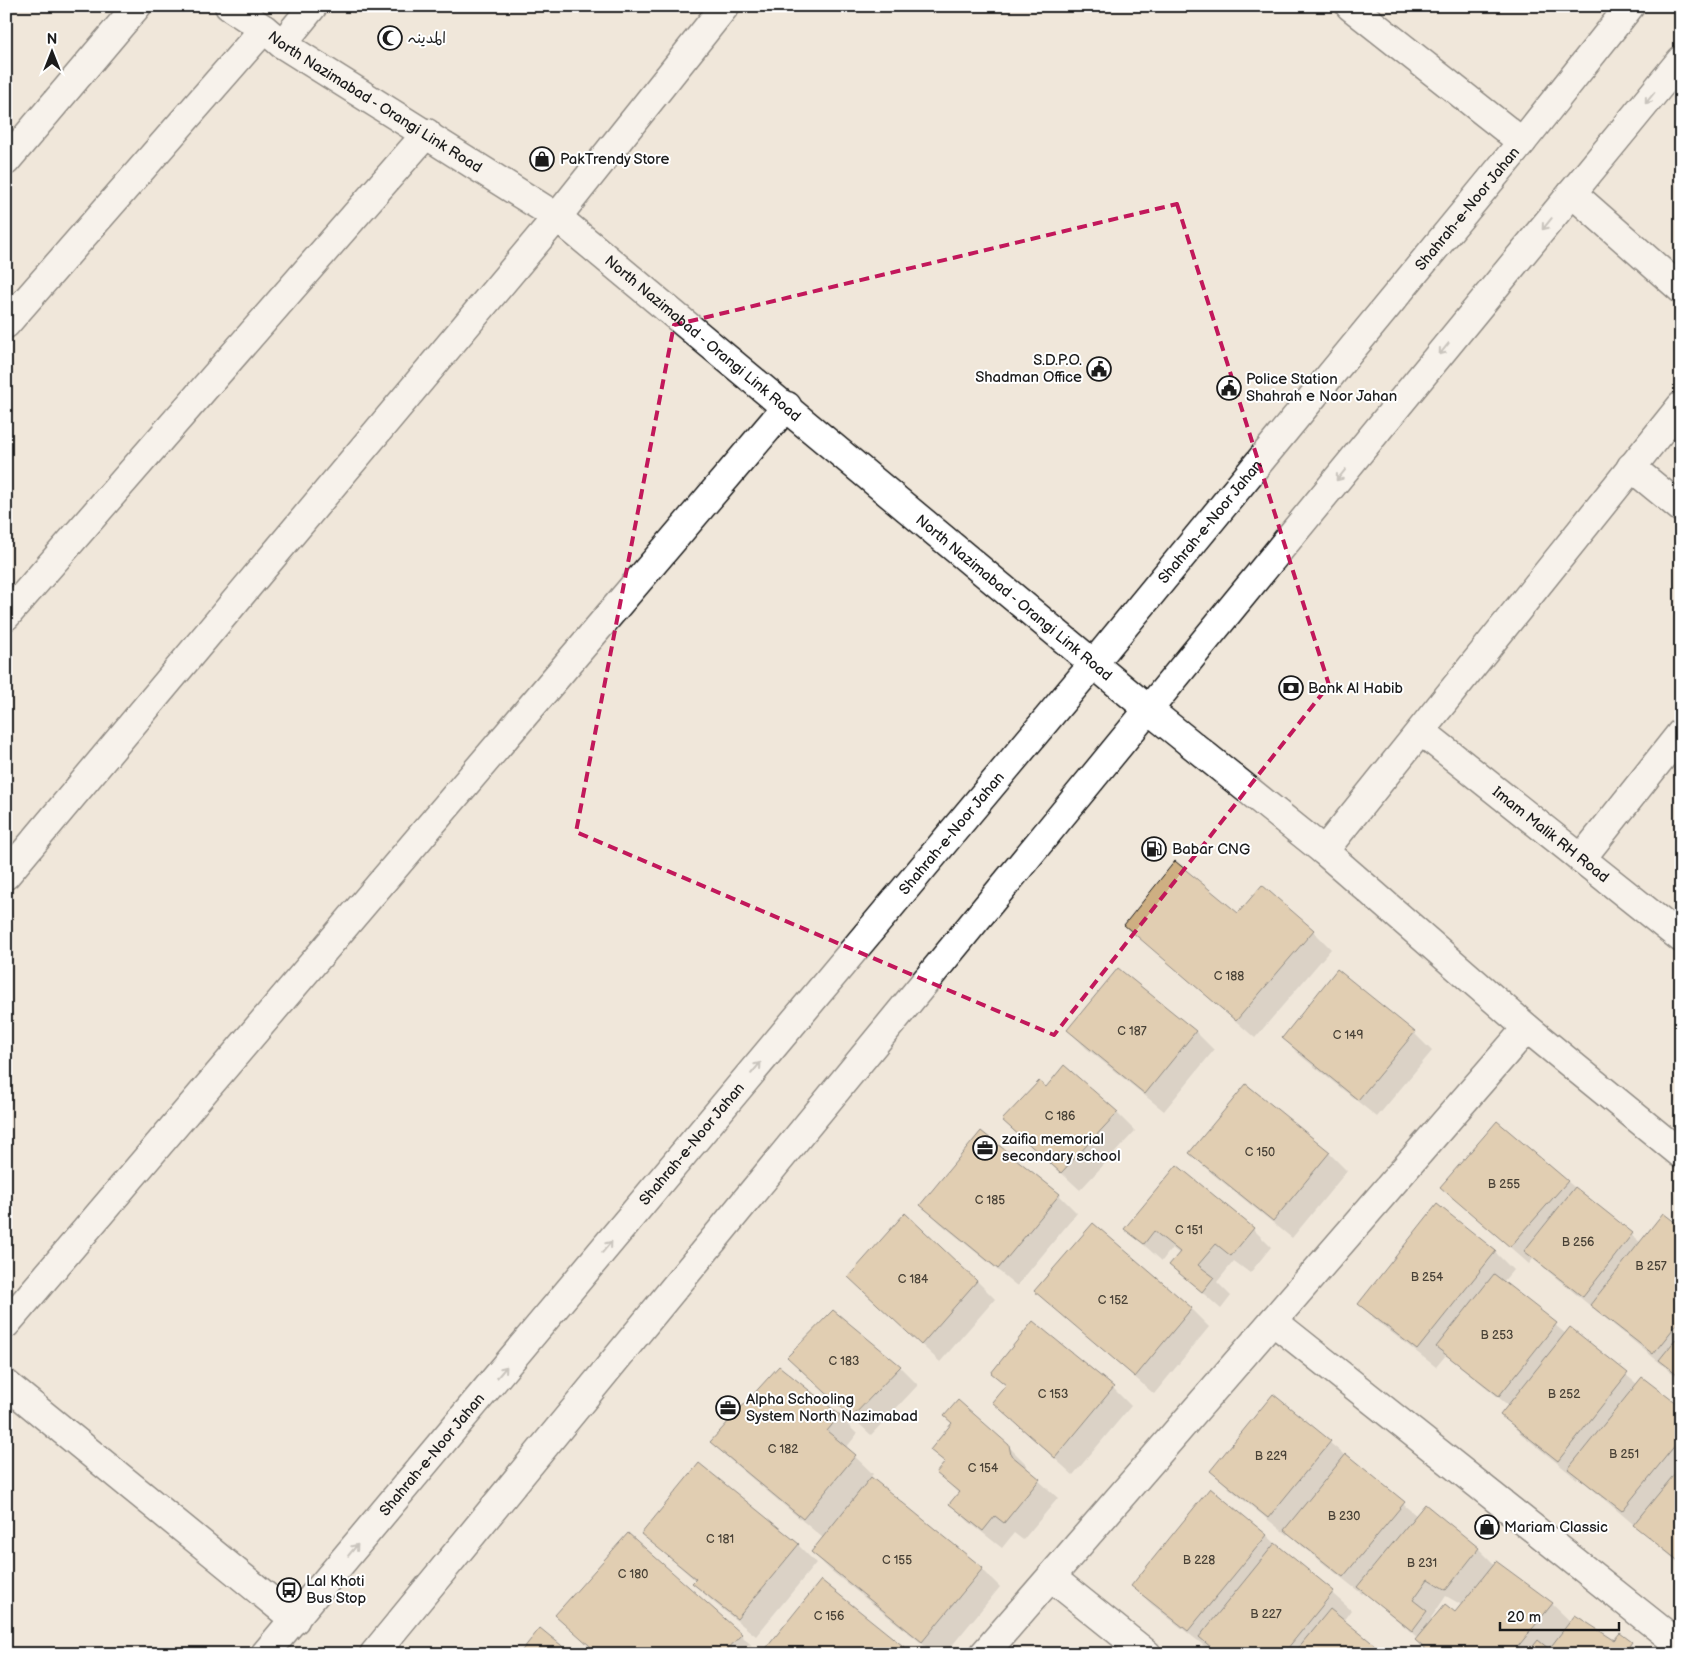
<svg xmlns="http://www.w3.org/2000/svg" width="1687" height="1660" viewBox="0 0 1687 1660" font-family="'Balsamiq Sans','Playpen Sans Arabic',sans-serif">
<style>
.shadow{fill:#0003;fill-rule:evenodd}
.building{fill:#ceaf82;stroke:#1c1c1c}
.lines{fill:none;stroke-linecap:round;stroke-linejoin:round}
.street-casing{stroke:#1c1c1c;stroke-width:31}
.secondary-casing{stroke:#1c1c1c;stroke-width:31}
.street{stroke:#fff;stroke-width:28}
.secondary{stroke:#fff;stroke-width:28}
.oneway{stroke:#999}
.marked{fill:none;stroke:#c2185b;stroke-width:4;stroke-dasharray:10 6;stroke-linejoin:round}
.labels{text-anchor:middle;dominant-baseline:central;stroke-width:4;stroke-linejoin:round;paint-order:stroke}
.number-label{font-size:12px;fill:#484136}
.poi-label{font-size:15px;fill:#1c1c1c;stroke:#fff;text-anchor:start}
.street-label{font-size:15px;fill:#1c1c1c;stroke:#fff}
</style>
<rect width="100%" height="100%" fill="#f0e7da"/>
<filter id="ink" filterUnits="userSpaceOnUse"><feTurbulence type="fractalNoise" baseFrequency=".02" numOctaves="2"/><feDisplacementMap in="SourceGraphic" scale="10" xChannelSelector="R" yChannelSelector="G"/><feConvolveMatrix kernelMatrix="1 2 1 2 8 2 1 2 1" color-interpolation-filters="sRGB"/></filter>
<g filter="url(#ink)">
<!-- shadow -->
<g class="shadow">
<polygon points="1238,915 1313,931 1331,949 1255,1038 1126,925"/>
<polygon points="1119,970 1196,1032 1214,1050 1164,1111 1086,1048 1068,1030"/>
<polygon points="1414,1033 1432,1051 1377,1117 1301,1056 1283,1038"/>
<polygon points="1047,1089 1117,1113 1135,1131 1080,1190 1004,1120"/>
<polygon points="1191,1153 1329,1153 1347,1171 1292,1238 1209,1171"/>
<polygon points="1567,1181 1641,1243 1681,1229 1681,1380 1533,1259 1529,1264 1442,1187"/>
<polygon points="1059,1195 1077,1213 1017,1286 940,1223 922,1205"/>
<polygon points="1126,1229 1253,1229 1271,1247 1250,1273 1234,1261 1217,1282 1231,1296 1221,1309 1171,1265 1180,1254 1172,1248 1162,1261"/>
<polygon points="1495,1252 1513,1270 1503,1282 1566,1334 1570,1329 1637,1384 1681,1408 1681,1565 1578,1477 1577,1479 1520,1433 1502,1415 1509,1406 1446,1355 1436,1367 1378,1322 1360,1304"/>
<polygon points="977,1281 995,1299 940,1362 868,1295"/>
<polygon points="1036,1291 1191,1309 1209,1327 1154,1394"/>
<polygon points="900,1367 918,1385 871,1435 807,1375"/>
<polygon points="779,1368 839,1416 857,1434 846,1448 873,1474 870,1478 982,1569 1000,1587 945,1654 935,1654 830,1570 812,1552 823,1538 730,1460 712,1442"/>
<polygon points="992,1373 1113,1388 1131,1406 1073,1475 1012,1420 1006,1386"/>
<path d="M1273 1395 1417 1516 1425 1506 1479 1549 1495 1565 1496 1563 1552 1604 1571 1622 1614 1642 1620 1634 1641 1654H1430L1416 1640 1418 1638 1364 1592 1362 1594 1304 1548 1289 1533 1287 1535 1230 1489 1212 1471ZM1446 1596 1462 1605 1455 1614 1433 1620 1431 1618Z"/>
<polygon points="1008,1446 1027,1465 1028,1471 1058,1498 1023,1540 1014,1533 1002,1548 969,1522 951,1504 959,1494 938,1473 946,1463 932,1450"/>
<polygon points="643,1534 798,1545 816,1563 756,1636 712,1601 694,1583 696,1581"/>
<polygon points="1266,1535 1351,1610 1343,1621 1384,1654 1217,1654 1209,1646 1207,1648 1151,1604 1133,1586"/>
<polygon points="557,1615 741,1635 759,1653 598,1654"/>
</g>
<!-- building -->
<g class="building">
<polygon points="1175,861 1238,913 1262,885 1314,930 1236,1021 1124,925"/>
<polygon points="1118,968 1196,1031 1145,1094 1067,1030"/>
<polygon points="1337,969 1415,1032 1358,1100 1282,1038"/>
<polygon points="1064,1065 1118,1112 1061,1173 1002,1120 1039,1081 1046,1087"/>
<polygon points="1246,1084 1330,1152 1273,1221 1189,1153"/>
<polygon points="1497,1121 1568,1181 1510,1247 1440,1187"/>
<polygon points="981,1131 1060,1194 998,1269 920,1205"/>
<polygon points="1177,1165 1254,1228 1231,1256 1216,1244 1198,1265 1214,1277 1202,1292 1169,1265 1180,1252 1154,1231 1144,1244 1124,1229"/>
<polygon points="1575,1187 1633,1233 1583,1297 1524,1251"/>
<polygon points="1437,1204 1496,1251 1417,1350 1358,1304"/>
<polygon points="905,1213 977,1281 921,1345 848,1277"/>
<polygon points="1663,1213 1681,1227 1681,1319 1653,1354 1590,1305"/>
<polygon points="1093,1223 1192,1308 1135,1377 1034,1291"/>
<polygon points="1494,1274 1557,1323 1499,1396 1436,1347"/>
<polygon points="833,1310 901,1366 852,1417 787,1357"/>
<polygon points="1033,1321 1114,1387 1055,1458 992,1402 1006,1385 991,1373"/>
<polygon points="1570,1327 1628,1373 1558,1461 1500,1415"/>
<polygon points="1681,1333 1681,1377 1659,1360"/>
<polygon points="779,1366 840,1415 827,1431 856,1455 803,1519 710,1442"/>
<polygon points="1642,1377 1681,1407 1681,1438 1622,1511 1568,1469"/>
<polygon points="1273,1394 1331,1441 1268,1518 1210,1471"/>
<polygon points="958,1400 1009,1445 1011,1455 1040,1479 1004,1523 995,1516 983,1531 949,1504 959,1492 936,1473 945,1462 930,1450 952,1423 944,1416"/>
<polygon points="1346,1454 1405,1502 1343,1577 1284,1530"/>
<polygon points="699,1463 799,1544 737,1619 692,1583 696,1579 641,1534"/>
<polygon points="1681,1466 1681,1563 1633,1525"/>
<polygon points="871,1477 983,1568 922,1642 811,1552"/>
<polygon points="1210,1488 1267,1535 1188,1631 1131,1586"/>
<polygon points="1425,1504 1479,1548 1446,1590 1428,1579 1413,1600 1427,1611 1412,1631 1357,1587"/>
<polygon points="628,1533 742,1634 723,1654 599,1654 555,1615"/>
<polygon points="1275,1543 1334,1591 1283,1654 1219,1654 1199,1637"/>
<polygon points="1496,1561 1553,1603 1512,1654 1431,1654 1415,1640 1445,1604 1455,1612"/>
<polygon points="821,1580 913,1654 765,1654 763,1652"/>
<polygon points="1330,1609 1386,1654 1293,1654"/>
<polygon points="1575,1615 1614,1640 1620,1633 1632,1642 1623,1654 1527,1654 1538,1640 1549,1649"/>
<polygon points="540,1628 572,1654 519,1654"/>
</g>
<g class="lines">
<!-- street casing -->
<g class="street-casing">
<g id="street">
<polyline points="1350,6 1522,142"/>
<polyline points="282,44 313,6"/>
<polyline points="6,161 137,6"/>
<polyline points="1572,193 1681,289"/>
<polyline points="6,324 264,29"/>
<polyline points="1631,467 1681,508"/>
<polyline points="6,616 427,133"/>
<polyline points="1149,710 1324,851 1527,1028 1681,1154"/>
<path id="s1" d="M1421 731 1681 938"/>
<polyline points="1324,851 1681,406"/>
<polyline points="1581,859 1681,733"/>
<polyline points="6,875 557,217 725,6"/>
<polyline points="1273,1321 1681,1646"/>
<polyline points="6,1324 787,406"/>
<polyline points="6,1384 295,1620"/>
<polyline points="1051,1577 1147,1654"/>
<polyline points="984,1654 1527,1028"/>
</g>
</g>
<!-- secondary casing -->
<g class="secondary-casing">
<g id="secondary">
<path id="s2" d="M229 6 264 29 282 44 557 217 1149 710"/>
<path id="s3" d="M265 1654 1094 663 1522 142 1630 6"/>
<polyline points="374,1654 1681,60"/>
</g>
</g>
<!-- street -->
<use href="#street" class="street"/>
<!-- secondary -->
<use href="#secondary" class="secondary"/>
</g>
<!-- one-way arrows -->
<defs><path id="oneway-shaft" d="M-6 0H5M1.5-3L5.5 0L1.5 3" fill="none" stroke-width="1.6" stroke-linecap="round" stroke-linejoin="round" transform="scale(1.25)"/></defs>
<g class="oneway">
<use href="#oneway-shaft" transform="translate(1650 98) rotate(129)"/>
<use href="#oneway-shaft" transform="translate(1547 224) rotate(129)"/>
<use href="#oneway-shaft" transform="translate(1444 349) rotate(129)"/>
<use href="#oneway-shaft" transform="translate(1341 475) rotate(129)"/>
<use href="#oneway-shaft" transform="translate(756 1068) rotate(-50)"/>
<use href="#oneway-shaft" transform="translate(607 1247) rotate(-50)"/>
<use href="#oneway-shaft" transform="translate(502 1372) rotate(-50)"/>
<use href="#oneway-shaft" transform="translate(353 1550) rotate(-50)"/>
</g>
</g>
<!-- marked area -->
<path d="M0 0H1687V1660H0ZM1177 204 1329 685 1054 1035 576 832 674 325Z" fill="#f0e7da" fill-opacity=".55" fill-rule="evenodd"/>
<path class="marked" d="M1177 204 1329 685 1054 1035 576 832 674 325Z"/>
<!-- icons -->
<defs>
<g id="mosque-ring" transform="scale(1.25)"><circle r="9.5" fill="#fff" stroke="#1c1c1c" stroke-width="1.5"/><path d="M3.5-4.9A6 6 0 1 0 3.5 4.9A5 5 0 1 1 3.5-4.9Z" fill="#1c1c1c"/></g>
<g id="shop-ring" transform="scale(1.25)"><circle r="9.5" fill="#fff" stroke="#1c1c1c" stroke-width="1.5"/><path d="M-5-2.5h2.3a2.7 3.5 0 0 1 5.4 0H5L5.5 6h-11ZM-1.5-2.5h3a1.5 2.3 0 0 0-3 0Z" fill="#1c1c1c"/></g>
<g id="civic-ring" transform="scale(1.25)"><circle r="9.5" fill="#fff" stroke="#1c1c1c" stroke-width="1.5"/><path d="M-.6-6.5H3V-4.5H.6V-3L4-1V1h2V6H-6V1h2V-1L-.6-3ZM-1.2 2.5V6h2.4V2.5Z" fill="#1c1c1c"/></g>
<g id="bank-ring" transform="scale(1.25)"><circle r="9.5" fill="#fff" stroke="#1c1c1c" stroke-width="1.5"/><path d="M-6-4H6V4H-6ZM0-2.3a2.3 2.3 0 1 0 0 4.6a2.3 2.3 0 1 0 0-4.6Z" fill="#1c1c1c"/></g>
<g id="fuel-ring" transform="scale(1.25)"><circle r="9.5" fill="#fff" stroke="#1c1c1c" stroke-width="1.5"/><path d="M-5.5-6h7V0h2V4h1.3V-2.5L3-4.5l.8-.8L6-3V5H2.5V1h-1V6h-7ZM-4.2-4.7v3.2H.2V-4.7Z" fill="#1c1c1c"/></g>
<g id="office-ring" transform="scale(1.25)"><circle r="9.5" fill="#fff" stroke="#1c1c1c" stroke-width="1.5"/><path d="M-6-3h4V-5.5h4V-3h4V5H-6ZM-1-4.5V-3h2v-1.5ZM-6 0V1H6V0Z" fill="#1c1c1c"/></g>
<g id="bus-ring" transform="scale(1.25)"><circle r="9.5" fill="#fff" stroke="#1c1c1c" stroke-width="1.5"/><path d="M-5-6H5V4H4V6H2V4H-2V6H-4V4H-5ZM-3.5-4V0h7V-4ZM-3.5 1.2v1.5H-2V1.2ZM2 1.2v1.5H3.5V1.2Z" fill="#1c1c1c"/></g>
</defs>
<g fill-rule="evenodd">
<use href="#mosque-ring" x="390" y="38"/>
<use href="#shop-ring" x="542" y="159"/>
<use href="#civic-ring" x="1099" y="369"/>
<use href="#civic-ring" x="1229" y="388"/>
<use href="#bank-ring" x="1291" y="688"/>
<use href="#fuel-ring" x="1154" y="849"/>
<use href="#office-ring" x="985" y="1148"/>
<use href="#office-ring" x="728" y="1408"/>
<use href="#shop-ring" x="1487" y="1527"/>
<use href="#bus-ring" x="289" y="1590"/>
</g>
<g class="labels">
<!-- number labels -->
<g class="number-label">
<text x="1229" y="976">C 188</text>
<text x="1132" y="1031">C 187</text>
<text x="1348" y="1035">C 149</text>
<text x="1060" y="1116">C 186</text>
<text x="1260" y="1152">C 150</text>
<text x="1504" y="1184">B 255</text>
<text x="990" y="1200">C 185</text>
<text x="1189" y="1230">C 151</text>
<text x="1578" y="1242">B 256</text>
<text x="1651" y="1266">B 257</text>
<text x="1427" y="1277">B 254</text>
<text x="913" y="1279">C 184</text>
<text x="1113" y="1300">C 152</text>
<text x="1497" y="1335">B 253</text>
<text x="844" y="1361">C 183</text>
<text x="1053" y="1394">C 153</text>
<text x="1564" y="1394">B 252</text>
<text x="783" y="1449">C 182</text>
<text x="1624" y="1454">B 251</text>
<text x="1271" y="1456">B 229</text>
<text x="983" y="1468">C 154</text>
<text x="1344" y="1516">B 230</text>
<text x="720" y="1539">C 181</text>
<text x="897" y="1560">C 155</text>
<text x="1199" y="1560">B 228</text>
<text x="1422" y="1563">B 231</text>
<text x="633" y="1574">C 180</text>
<text x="1266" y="1614">B 227</text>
<text x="829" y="1616">C 156</text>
</g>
<!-- poi labels -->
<g class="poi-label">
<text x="408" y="38">المدینہ</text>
<text x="560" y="159">PakTrendy Store</text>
<text x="1082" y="360" text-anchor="end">S.D.P.O.<tspan x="1082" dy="17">Shadman Office</tspan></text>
<text x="1246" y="379">Police Station<tspan x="1246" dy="17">Shahrah e Noor Jahan</tspan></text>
<text x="1308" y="688">Bank Al Habib</text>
<text x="1172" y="849">Babar CNG</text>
<text x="1002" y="1139">zaifia memorial<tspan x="1002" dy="17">secondary school</tspan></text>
<text x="746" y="1399">Alpha Schooling<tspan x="746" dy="17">System North Nazimabad</tspan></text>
<text x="1504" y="1527">Mariam Classic</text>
<text x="306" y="1581">Lal Khoti<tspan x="306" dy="17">Bus Stop</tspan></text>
</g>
<!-- street labels -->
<g class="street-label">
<text stroke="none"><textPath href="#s2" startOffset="175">North Nazimabad - Orangi Link Road</textPath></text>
<text stroke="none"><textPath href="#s3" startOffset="1880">Shahrah-e-Noor Jahan</textPath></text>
<text stroke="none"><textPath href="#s2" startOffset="580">North Nazimabad - Orangi Link Road</textPath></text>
<text stroke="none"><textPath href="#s3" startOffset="1475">Shahrah-e-Noor Jahan</textPath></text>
<text stroke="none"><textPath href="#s2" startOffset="985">North Nazimabad - Orangi Link Road</textPath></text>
<text stroke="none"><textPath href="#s3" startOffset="1070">Shahrah-e-Noor Jahan</textPath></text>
<text stroke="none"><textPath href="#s1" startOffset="166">Imam Malik RH Road</textPath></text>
<text stroke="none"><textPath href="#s3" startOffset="665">Shahrah-e-Noor Jahan</textPath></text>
<text stroke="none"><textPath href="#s3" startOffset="260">Shahrah-e-Noor Jahan</textPath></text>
</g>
</g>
<!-- margin -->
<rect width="1687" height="1660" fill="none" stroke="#fff" stroke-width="25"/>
<rect x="12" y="12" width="1662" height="1635" fill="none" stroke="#1c1c1c" stroke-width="2" filter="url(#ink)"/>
<!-- north arrow -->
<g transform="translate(52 52)" stroke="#ffffff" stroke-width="4" paint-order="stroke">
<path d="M0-4L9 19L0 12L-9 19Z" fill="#1c1c1c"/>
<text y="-8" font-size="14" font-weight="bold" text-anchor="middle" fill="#1c1c1c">N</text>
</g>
<!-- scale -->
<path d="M1500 1622v8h119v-8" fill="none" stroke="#1c1c1c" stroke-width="2.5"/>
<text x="1507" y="1622" font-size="15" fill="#1c1c1c" stroke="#ffffff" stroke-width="4" paint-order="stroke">20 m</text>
</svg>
